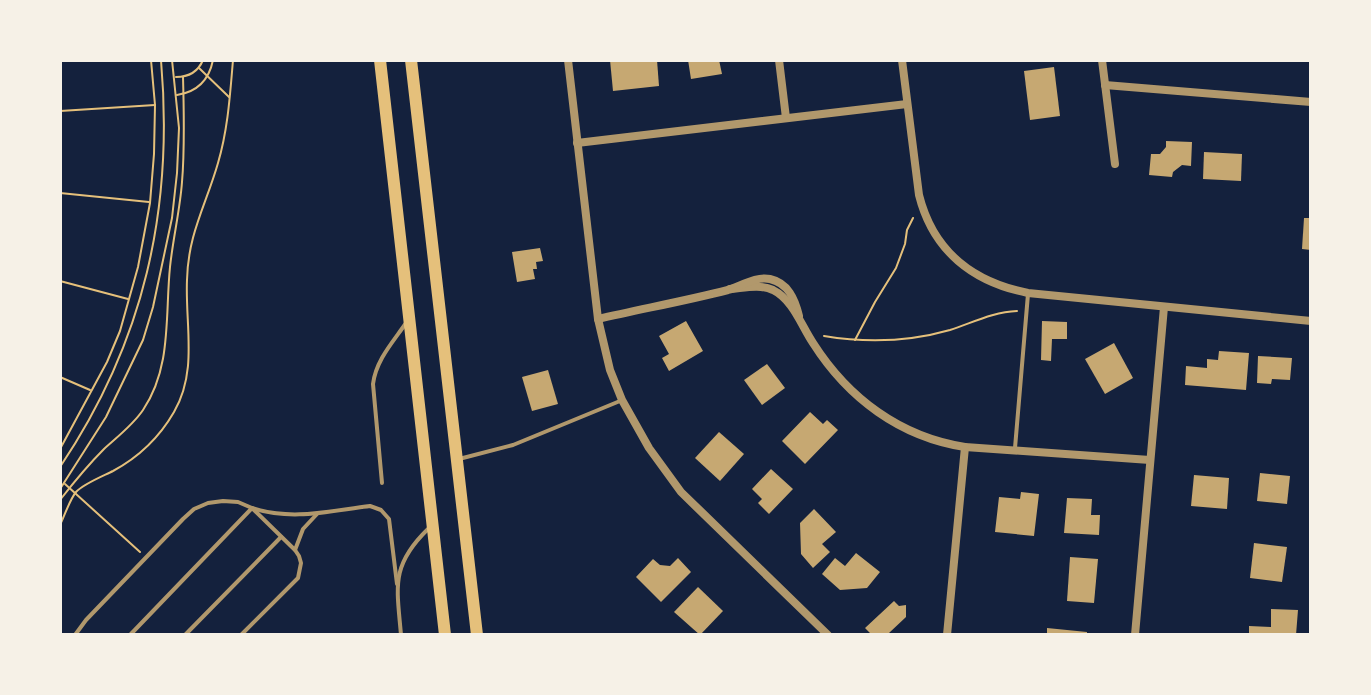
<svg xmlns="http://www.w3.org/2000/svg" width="1371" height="695" viewBox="0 0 1371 695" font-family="Roboto,sans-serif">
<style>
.building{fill:#c6a872}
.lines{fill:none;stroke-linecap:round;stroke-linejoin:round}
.path{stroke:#e5c07b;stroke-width:2}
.service{stroke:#b1986c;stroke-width:4}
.minor{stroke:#b1986c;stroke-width:8}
.primary{stroke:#e5c07b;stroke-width:12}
</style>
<rect width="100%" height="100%" fill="#14213d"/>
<!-- building -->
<g class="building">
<polygon points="610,60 657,60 659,86 613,91"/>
<polygon points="688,60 719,60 722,74 691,79"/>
<polygon points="1054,67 1060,116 1030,120 1024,71"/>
<polygon points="1166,141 1192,142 1191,166 1182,165 1173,172 1172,177 1149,175 1151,154 1160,154 1166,147"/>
<polygon points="1204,152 1242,154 1241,181 1203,179"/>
<polygon points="1304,218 1311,218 1311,250 1302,249"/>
<polygon points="540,248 543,261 536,262 537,269 533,269 535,279 517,282 512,252"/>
<polygon points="686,321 703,351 669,371 662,358 669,354 659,336"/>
<polygon points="1042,321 1067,322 1067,339 1052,339 1051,361 1041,360"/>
<polygon points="1114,343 1133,378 1105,394 1085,359"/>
<polygon points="1219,351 1249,353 1246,390 1185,385 1186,366 1207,368 1207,359 1218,360"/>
<polygon points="1258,356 1292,358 1290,380 1272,379 1271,384 1257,383"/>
<polygon points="767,364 785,388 762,405 744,380"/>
<polygon points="548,370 558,404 532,411 522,377"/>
<polygon points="810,412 823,424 827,420 838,430 805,464 782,441"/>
<polygon points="719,432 744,454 720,481 695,458"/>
<polygon points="771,469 793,489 769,514 758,503 762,499 752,489"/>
<polygon points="1260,473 1290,476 1287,504 1257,501"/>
<polygon points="1194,475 1229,478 1227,509 1191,506"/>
<polygon points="1021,492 1039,494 1034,536 995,532 999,497 1020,499"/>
<polygon points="1067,498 1092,499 1091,515 1100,515 1099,535 1064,533"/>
<polygon points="814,509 836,532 822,544 830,552 813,568 801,554 800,523"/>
<polygon points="1254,543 1287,547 1282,582 1250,578"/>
<polygon points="856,553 880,572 867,588 840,590 822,574 835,558 845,566"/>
<polygon points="1070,557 1098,559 1094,603 1067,601"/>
<polygon points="678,558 691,572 661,602 636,577 653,559 660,565 670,566"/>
<polygon points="698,587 723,611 700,635 674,612"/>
<polygon points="894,601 899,606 906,605 906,617 889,633 891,635 872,635 865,628"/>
<polygon points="1271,609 1298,610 1296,635 1249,635 1249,626 1271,627"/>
<polygon points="1047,628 1087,632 1087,635 1047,635"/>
</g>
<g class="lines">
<!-- path -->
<g class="path">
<polyline points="199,68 229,97"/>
<path d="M176 77C189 77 198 72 203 60"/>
<path d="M177 95C197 92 209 80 213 60"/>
<polyline points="60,100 60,156"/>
<polyline points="60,111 155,105"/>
<polyline points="60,193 149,202"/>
<polyline points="60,281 128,299"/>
<path d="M824 336C866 343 908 342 950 330 972 323 993 312 1017 311"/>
<polyline points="855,340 875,302 896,268 905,244 907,230 913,218"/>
<polyline points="60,377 90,390"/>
<polyline points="60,449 107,362 120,331 138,267 150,203 154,154 155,105 151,60"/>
<path d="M60 467C144 342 174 209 161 60"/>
<polyline points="65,484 140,552"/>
<polyline points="60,489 106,417 143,340 153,307 172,218 177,173 179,128 172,60"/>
<path d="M60 500C74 482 88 465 104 449 117 437 133 425 143 410 172 367 165 316 170 267 173 238 180 210 182 182 185 147 184 112 183 77"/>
<path d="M60 525C64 517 70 499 76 492 83 484 103 476 113 471 139 457 159 438 174 412 198 371 185 325 187 280 188 234 206 205 218 163 228 129 230 95 233 60"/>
</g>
<!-- service -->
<g class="service">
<polyline points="1015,448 1028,294"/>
<polyline points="459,459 513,445 620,401"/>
<path d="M382 483 373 384C376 360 393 342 406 323"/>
<polyline points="295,550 303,529 317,514"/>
<polyline points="75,635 86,620 183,519 194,509 208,503 223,501 238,502 252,508 295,550 299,556 301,563 298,578 241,635"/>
<path d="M130 635 252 508C292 521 329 511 370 506L381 510 389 519 397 584"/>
<polyline points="185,635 281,537"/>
<path d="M401 635C397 587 390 566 428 529"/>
</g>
<!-- minor -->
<g class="minor">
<polyline points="568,60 598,319 610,370 622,400 649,448 681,492 828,635"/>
<polyline points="779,60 786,118"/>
<path d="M902 60 919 195C933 251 973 282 1028 293L1311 321"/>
<polyline points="1102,60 1115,164"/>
<polyline points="1105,85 1311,102"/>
<polyline points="577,143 907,104"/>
<path d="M730 289C744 288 760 284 773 290 793 300 801 325 813 343 848 398 900 437 965 447L1150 460"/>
<path d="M598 319C641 309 685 301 728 290 741 286 756 276 770 279 788 283 795 299 799 316"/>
<polyline points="947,635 965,447"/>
<polyline points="1135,635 1164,307"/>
</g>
<!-- primary -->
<g class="primary">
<polyline points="380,60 445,635"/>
<polyline points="411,60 477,635"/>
</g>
</g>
<!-- border -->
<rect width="1371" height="695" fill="none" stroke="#f6f1e7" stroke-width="124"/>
</svg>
